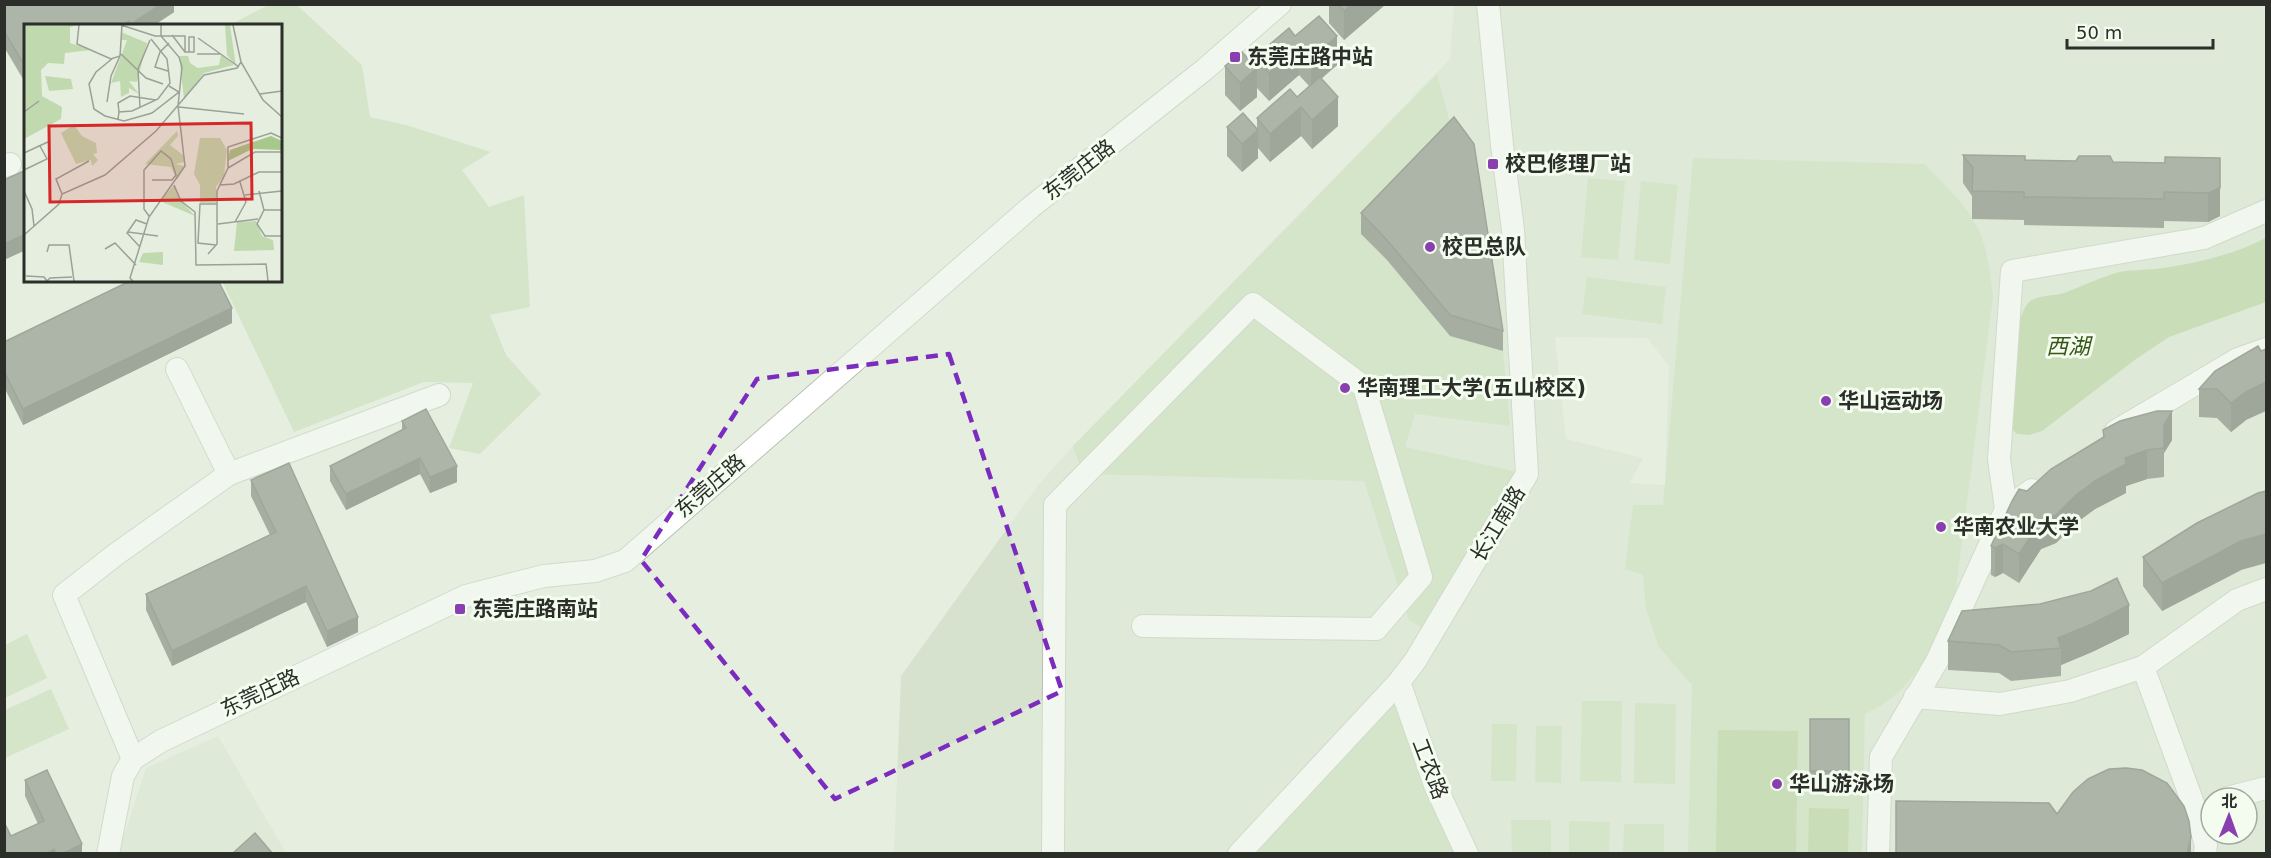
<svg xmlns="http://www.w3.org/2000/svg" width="2271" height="858" viewBox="0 0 2271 858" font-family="'DejaVu Sans','Noto Sans SC',sans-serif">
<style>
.built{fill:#d6e2ce;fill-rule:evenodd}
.green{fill:#c1d9af}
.water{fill:#a6c88b}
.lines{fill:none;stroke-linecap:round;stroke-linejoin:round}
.minor-casing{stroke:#b8c0b3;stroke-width:24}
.minor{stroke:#fff;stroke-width:22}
.wall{fill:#5a6056}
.shaded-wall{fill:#4a4e46}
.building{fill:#697064;stroke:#4a4e46;stroke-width:1.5}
.marked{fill:none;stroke:#7b2cbf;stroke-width:4.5;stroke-dasharray:12 8;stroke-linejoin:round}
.poi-dot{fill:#8a3fb1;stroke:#f3fcee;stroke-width:2}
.labels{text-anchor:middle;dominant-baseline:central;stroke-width:6;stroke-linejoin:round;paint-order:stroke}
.poi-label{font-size:21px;font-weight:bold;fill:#2b2e29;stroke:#f3fcee;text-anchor:start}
.street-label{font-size:21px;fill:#2b2e29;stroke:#f3fcee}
.water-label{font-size:22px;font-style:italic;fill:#365517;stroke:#f3fcee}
.inset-road{fill:none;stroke:#9ba197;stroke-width:1.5}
.view{fill:#d62828;fill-opacity:0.15;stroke:#d62828;stroke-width:3}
.inset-edge{fill:none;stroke:#2b2e29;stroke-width:3}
</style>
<rect width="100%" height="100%" fill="#e6eee0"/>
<!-- built -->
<g class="built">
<path d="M1454 5H2266V853L894 854 901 676 1039 484 1073 446 1450 59ZM1555 337 1647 338 1669 366 1665 485 1630 483 1643 458 1566 439ZM2211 798H2247V834H2211Z"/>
<polygon points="218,736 286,853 118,854 146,768"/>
</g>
<!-- green -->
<g class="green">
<polygon points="268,5 297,5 362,65 370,117 406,125 491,152 462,170 489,207 524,195 530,307 490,315 506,355 541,394 480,454 449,448 473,383 424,382 294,432 222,281 280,280 280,26 230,25"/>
<polygon points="1437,74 1454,137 1361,234 1387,260 1450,336 1503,351 1510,426 1415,414 1405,447 1527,474 1432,634 1409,620 1364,481 1083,474 1073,446"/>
<path d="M1693 158 1925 164C1941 182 1965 203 1976 225 1988 246 1990 274 1993 297L1956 589C1939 639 1916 692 1865 714L1862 853H1688L1692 685 1659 647 1646 609 1643 575 1625 569 1633 505H1663Z"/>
<polygon points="1588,178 1625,181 1618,260 1581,257"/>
<polygon points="1641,181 1678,185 1670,264 1634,260"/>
<polygon points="1587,277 1666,287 1662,324 1582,314"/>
<polygon points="27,634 47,678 5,698 5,645"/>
<polygon points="1399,682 1468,853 1239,853"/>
<polygon points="51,689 69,729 5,758 5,710"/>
<polygon points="1582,701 1622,701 1621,782 1580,781"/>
<polygon points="1635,703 1676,704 1675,784 1634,783"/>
<polygon points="1492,724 1517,724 1516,781 1491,781"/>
<polygon points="1536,726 1562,726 1561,783 1535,782"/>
<polygon points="1511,820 1551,820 1551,853 1512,853"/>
<polygon points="1569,821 1610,822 1609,853 1569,853"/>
<polygon points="1624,824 1664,824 1664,853 1623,853"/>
</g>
<!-- water -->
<g class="water">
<path d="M2266 238V302L2169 337 2136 359 2042 431 2030 435 2017 434 2013 430 2010 419C2012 393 2013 325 2026 306 2033 294 2051 297 2064 293 2083 286 2100 277 2120 272 2131 270 2144 270 2156 269 2194 264 2233 255 2266 238Z"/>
<polygon points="1718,730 1798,731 1796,853 1716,853"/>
<polygon points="1809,808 1849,809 1848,853 1808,853"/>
</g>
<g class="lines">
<!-- minor casing -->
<g class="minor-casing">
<g id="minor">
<polyline points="4,166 10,164"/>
<polyline points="177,369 229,474"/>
<polyline points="2116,431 2238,359 2266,349"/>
<polyline points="2006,509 1999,459 2012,271 2204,238 2266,211"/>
<polyline points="2143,667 2194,806 2206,845 2205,854"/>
<polyline points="1399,682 1435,785 1467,854"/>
<polyline points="1915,697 2000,704 2070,691 2143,667 2237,600 2266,589"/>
<polyline points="133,759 64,595 115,555 229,474 439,395"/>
<polyline points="2227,798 2266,788"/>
<polyline points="108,854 123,776 133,759 161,741 466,596 544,576 595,571 625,561 1031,207 1204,70 1280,4"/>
<polyline points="1053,854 1055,505 1253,304 1364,387 1421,577 1376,629 1143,626"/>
<polyline points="1239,854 1399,682 1415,661 1527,474 1513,230 1502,145 1488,4"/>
<polyline points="1878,854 1881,757 1937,661 2006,509 2032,490"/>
</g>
</g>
<!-- minor -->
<use href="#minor" class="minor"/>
</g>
<!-- wall -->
<g class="wall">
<polygon points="4,4 174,4 174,12 153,26 26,26 26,84 4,47"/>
<polygon points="1329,4 1386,4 1344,40 1329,23"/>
<polygon points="1295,36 1337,65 1321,78 1338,126 1312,149 1301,136 1270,162 1258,148 1258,158 1242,172 1227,156 1227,127 1257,128 1257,118 1297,97 1309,86 1299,75 1269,101 1257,88 1257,97 1240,111 1225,95 1225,66 1255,66 1255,57"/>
<polygon points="1963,155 2025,160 2165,163 2220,158 2220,216 2208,222 2164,221 2164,228 2024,225 2024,220 1972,219 1972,196 1963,183"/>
<polygon points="1361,213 1503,331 1503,351 1450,336 1387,260 1361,234"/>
<polygon points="129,280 218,280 232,323 23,425 4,387 4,342 130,282"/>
<polygon points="2215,371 2246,420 2231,432 2217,418 2199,417 2199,389"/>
<polygon points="402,421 457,482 430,493 420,474 346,510 330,481 330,466 402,430"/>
<polygon points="2103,430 2172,440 2164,453 2164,477 2147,479 2126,486 2126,493 2095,509 2076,523 2056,543 2041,549 2019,583 2003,573 1995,577 1991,575 1991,546 2103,437"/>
<polygon points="251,480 358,632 327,647 306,602 172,666 146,610 146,594 270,535 251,496"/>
<polygon points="2143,557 2241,570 2162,611 2143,586"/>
<polygon points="2129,634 2092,652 2061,665 2061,676 2011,681 1999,673 1948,670 1948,641"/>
<polygon points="1810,719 1849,719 1849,787 1810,786"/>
<polygon points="25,780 82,854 4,854 11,836 38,824 25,796"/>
</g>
<!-- shaded-wall -->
<g class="shaded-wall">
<polygon points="161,4 174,4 174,12 153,26 131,26 131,24"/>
<polygon points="1352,4 1386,4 1344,40 1344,11"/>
<polygon points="129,21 129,26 121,26"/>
<polygon points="1337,36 1337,65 1311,88 1311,59"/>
<polygon points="1299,46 1299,75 1269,101 1269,73"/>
<polygon points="1257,68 1257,97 1240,111 1240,83"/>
<polygon points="1338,97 1338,126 1312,149 1312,120"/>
<polygon points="1301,107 1301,136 1270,162 1270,134"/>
<polygon points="1258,130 1258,158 1242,172 1242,144"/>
<polygon points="2220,158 2220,216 2208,222 2208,193"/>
<polygon points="26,234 26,250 4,260 4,244"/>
<polygon points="232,308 232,323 23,425 23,409"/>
<polygon points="2266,382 2266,411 2246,420 2231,432 2231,403 2246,392"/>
<polygon points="2172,411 2172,440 2164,453 2164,425"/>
<polygon points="2147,450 2147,479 2126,486 2126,493 2095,509 2076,523 2056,543 2041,549 2019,583 2019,554 2041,520 2125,458"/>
<polygon points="420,458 420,474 346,510 346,494"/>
<polygon points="457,466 457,482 430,493 430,477"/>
<polygon points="2266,534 2266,563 2241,570 2162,611 2162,583 2241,541"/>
<polygon points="2003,544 2003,573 1995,577 1995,548"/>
<polygon points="306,586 306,602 172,666 172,651"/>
<polygon points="2129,605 2129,634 2092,652 2061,665 2061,648 2058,638"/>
<polygon points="358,617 358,632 327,647 327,631"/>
<polygon points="2191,837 2191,854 2187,854"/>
<polygon points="82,844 82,854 62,854"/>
<polygon points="54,849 54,854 46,854"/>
</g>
<!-- building -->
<g class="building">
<polygon points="4,4 161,4 131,24 129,21 121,26 26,26 26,68 4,31"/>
<polygon points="1338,4 1352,4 1344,11"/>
<polygon points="1319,16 1337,36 1311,59 1299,46 1269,73 1255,57 1289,28 1295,36"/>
<polygon points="1242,52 1257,68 1240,83 1225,66"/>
<polygon points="1320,77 1338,97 1312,120 1301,107 1270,134 1257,118 1290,89 1297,97"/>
<polygon points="1243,113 1258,130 1242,144 1227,127"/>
<polygon points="1454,117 1474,144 1503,331 1450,315 1387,240 1361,213"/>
<polygon points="1963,155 2025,156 2025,160 2076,161 2079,156 2110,156 2113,162 2165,163 2165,157 2220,158 2220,188 2208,193 2164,192 2164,199 2024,197 2024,192 1972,191 1973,168"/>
<polygon points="26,170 26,234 4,244 4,180"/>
<polygon points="132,280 218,280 232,308 23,409 4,371 4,342"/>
<polygon points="2258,346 2261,351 2266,349 2266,382 2246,392 2231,403 2217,389 2199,389 2215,371"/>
<polygon points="426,409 457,466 430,477 420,458 346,494 330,466 406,428 402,421"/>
<polygon points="2157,411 2172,411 2164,425 2164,448 2147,450 2125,458 2126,464 2095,481 2076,495 2056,515 2041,520 2019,554 2003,544 1995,548 1991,546 2012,501 2019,489 2027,491 2051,469 2104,437 2103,430 2120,421"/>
<polygon points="289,463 358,617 327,631 306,586 172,651 146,594 276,532 251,480"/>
<polygon points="2266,491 2266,534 2241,541 2162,583 2143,557 2197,523 2258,493"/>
<polygon points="2117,578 2129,605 2092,624 2058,638 2061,648 2011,652 1999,645 1948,641 1962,611 2040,604 2091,591"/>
<rect x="1810" y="719" width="39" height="52"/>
<polygon points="2126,768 2142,770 2167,783 2184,806 2189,821 2191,837 2187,854 1896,854 1896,801 2049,803 2057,814 2073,792 2088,779 2109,769"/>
<polygon points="47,770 82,844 62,854 56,854 54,849 46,854 4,854 4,822 11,836 44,821 25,780"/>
<polygon points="255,833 273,854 232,854"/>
</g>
<!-- marked area -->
<path d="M0 0H2271V858H0ZM949 354 1062 691 835 799 641 560 757 379Z" fill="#e6eee0" fill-opacity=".55" fill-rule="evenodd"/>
<path class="marked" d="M949 354 1062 691 835 799 641 560 757 379Z"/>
<!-- markers -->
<g class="poi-dot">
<rect x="1229" y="51" width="12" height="12" rx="3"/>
<rect x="1487" y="158" width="12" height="12" rx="3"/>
<circle cx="1430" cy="247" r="6"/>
<circle cx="1345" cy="388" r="6"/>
<circle cx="1826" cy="401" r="6"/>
<circle cx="1941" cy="527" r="6"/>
<rect x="454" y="603" width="12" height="12" rx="3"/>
<circle cx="1777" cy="784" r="6"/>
</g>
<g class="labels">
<!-- poi labels -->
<g class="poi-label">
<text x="1247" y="57">东莞庄路中站</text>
<text x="1505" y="164">校巴修理厂站</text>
<text x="1442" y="247">校巴总队</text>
<text x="1357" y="388">华南理工大学(五山校区)</text>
<text x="1838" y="401">华山运动场</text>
<text x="1953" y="527">华南农业大学</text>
<text x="472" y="609">东莞庄路南站</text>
<text x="1789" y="784">华山游泳场</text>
</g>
<!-- street labels -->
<g class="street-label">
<text transform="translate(1079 170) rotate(-38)">东莞庄路</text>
<text transform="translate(710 486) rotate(-41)">东莞庄路</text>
<text transform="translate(1498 524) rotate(-59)">长江南路</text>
<text transform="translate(260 693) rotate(-25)">东莞庄路</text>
<text transform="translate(1430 769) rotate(69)">工农路</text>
</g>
<!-- water labels -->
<g class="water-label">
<text x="2068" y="346">西湖</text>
</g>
</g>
<!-- overview -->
<g transform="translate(24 24)">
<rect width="258" height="258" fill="#e6eee0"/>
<path d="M0 1H54L46 3V19L67 26 41 29 40 40 24 39 17 46 18 72 38 83 37 95 0 115ZM201 1H206L212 42 203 31ZM97 8 123 19 113 58 105 57 115 70 105 64V69L97 73 96 57 87 59 103 16H97ZM197 31 210 41 180 49 160 75 155 32H164L166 39 174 44 195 41ZM21 52 47 55 49 65 25 67ZM50 101 58 112 72 119 73 129 69 130 74 136 68 142 67 136 52 140 37 109ZM153 107 154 112 146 121 159 131 160 138 151 140 161 142 153 156 147 143 121 140ZM176 114H196L203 126 200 152 192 163V179H176V161L170 150ZM150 161 157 177 171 192 136 177ZM232 197 238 212 249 216 250 226 210 227 213 198ZM139 228V241L115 238 119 229Z" fill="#c1d9af"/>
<path d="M247 112 258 117V126L228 125 204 137 206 126Z" fill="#a6c88b"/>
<path class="inset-road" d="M55 1 53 20 87 35 96 32 98 1M97 1 131 12H161V28H170V13H165V28M209 1 217 38 239 76 258 93M148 11 161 28M174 14 215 43M97 30 122 54 139 60M173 30H196M89 34 72 48 65 60 70 85 81 92 100 97 128 89 155 68 145 62M144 47 131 43 136 28 145 19M236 70 258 67M83 78 87 52 96 32M155 83 220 90M116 84 114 45 126 16M0 88 15 77M95 88 94 79 106 72 132 76M94 95 95 88 108 87 134 75 146 59 143 35 127 15M0 129 26 117M204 144 231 128H258M0 146 23 135 16 122M150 161 157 177 171 188 172 241 242 240 244 257M196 161 210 160 235 148H258M0 167 8 185 10 202M235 167 240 186M38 170 32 155 65 137M221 171 258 167M258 186H240L233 200 241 212H258M125 192 120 185V146L137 127 147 135 152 151 148 156H128M211 198 222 178 216 158M194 200 234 195M104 208 134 212M0 211 35 180 38 170 81 151 132 107 180 51 213 44 217 38M192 221 174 219 176 180H193M116 223 103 209 112 196 123 200M81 225 91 219 112 241M23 228 25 221H45L50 257M184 230 193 220V167L204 144V123L247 109 258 114M2 252 20 253 23 257M23 257 26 254 48 253M109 257 106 254 125 193 161 142 154 82 158 43 155 33 137 12V1"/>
<path class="view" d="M227 99 228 175 26 178 25 102Z"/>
<rect width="258" height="258" class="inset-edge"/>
</g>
<!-- border -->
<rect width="2271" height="858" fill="none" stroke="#2b2e29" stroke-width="12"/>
<!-- north arrow -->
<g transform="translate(2229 816) rotate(1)"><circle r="28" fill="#f3fcee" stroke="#a3aa9f" stroke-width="1.5"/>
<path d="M0-4.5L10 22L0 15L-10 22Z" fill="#8a3fb1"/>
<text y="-9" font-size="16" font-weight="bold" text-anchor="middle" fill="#2b2e29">北</text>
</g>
<!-- scale -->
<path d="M2067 39v9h146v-9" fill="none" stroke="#2b2e29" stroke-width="3"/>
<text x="2076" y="39" font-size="18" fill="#2b2e29" stroke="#f3fcee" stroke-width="4.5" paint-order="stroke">50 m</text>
</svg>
